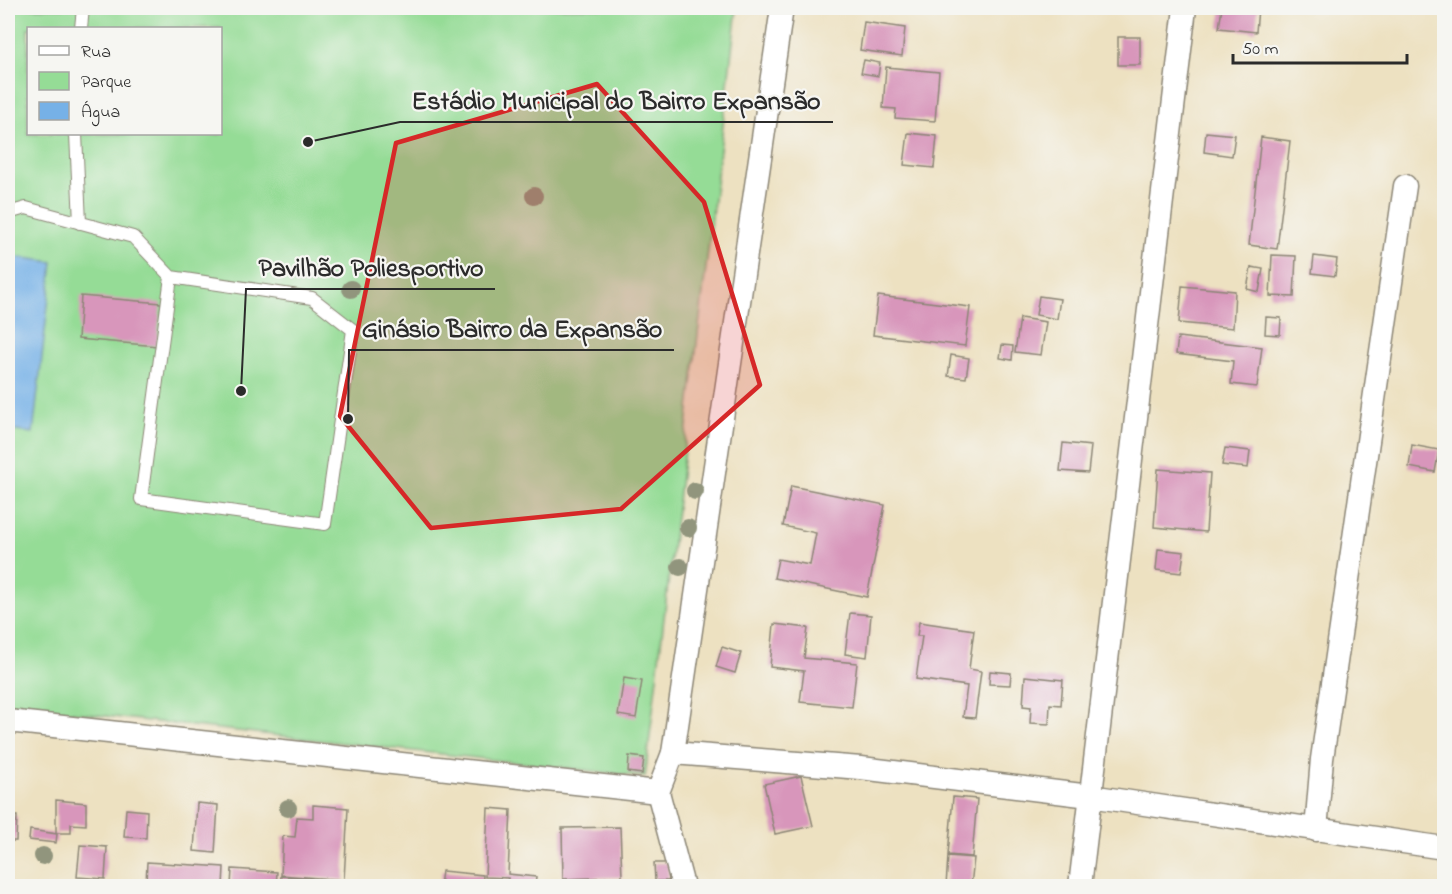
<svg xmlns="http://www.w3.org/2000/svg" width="1452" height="894" viewBox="0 0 1452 894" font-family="'Indie Flower',sans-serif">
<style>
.green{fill:#95dc96;stroke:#608460;stroke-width:1.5;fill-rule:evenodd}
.water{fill:#76b1e7;stroke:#506e89;stroke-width:1.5}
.building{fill:#d896bb}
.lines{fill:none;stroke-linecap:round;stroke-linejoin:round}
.lane-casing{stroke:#8c8676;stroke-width:14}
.street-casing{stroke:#8c8676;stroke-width:25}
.lane{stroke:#fff;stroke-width:12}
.street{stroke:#fff;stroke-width:22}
.tree{fill:#91957d}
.marked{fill:#d62828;fill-opacity:0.2;stroke:#d62828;stroke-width:4.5;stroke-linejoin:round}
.leader{fill:none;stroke:#2b2b2b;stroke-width:2}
.callout-dot{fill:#2b2b2b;stroke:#f6f6f2;stroke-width:2}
.callout-label{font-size:26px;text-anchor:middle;font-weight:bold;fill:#2b2b2b;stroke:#f6f6f2;stroke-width:4.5;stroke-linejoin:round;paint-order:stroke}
</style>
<rect width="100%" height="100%" fill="#f6f6f2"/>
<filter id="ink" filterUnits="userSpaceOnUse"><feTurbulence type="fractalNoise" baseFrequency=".0167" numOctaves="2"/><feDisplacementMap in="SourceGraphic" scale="12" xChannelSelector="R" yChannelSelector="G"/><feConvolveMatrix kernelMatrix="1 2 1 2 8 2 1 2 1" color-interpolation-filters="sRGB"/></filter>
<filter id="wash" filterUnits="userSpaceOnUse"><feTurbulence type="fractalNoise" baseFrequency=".008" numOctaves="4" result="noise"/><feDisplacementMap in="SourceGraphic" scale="24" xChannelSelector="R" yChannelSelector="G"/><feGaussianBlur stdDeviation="1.35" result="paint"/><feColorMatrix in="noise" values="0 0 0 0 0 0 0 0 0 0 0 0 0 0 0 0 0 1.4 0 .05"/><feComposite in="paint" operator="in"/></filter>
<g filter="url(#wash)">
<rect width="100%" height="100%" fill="#ede1c1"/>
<!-- green -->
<path class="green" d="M8 8H737L645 777 8 705ZM28 28H220V134H28Z"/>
<!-- water -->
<polygon class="water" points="8,256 53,262 33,433 8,430"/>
<g id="blocks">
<!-- building -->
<g class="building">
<polygon points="1222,8 1258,8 1256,32 1219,28"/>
<polygon points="864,22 905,28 902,56 860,50"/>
<rect x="1118" y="37" width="22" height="28"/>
<polygon points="864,60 880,63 878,76 861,73"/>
<polygon points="886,67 939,72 935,121 895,118 896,109 883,108"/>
<polygon points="1206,132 1235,135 1232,156 1204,152"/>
<polygon points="908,133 937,136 934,168 904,165"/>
<polygon points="1261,137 1290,141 1277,249 1249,245"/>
<polygon points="1272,255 1296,256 1294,297 1270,296"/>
<polygon points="1314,256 1337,259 1335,276 1312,273"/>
<polygon points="1251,267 1263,269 1259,292 1247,289"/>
<polygon points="1182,286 1235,291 1233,328 1179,323"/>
<polygon points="81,296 161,303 157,346 78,339"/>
<polygon points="878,296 970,307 965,346 873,335"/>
<polygon points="1039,296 1060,299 1057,319 1036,315"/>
<polygon points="1266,317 1281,318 1280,335 1265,334"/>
<polygon points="1020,318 1046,322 1041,355 1015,352"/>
<polygon points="1178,337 1262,347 1257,387 1231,384 1233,361 1176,354"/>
<polygon points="1002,345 1013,346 1012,360 1000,358"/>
<polygon points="951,355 969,358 966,378 948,376"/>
<polygon points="1063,443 1091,446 1088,473 1060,471"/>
<polygon points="1412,445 1439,450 1435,472 1409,467"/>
<polygon points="1225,448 1250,451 1248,468 1222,465"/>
<polygon points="1158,469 1210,473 1206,532 1154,527"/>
<polygon points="791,486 885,505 867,597 774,578 778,559 810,565 816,533 783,526"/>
<polygon points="1158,549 1184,552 1181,573 1156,570"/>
<polygon points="850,613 871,615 867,657 845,654"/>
<polygon points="919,622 974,630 969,669 981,671 975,718 963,717 967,686 916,679 922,636 917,636"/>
<polygon points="774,624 808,628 804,658 857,663 852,707 800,702 804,671 770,667"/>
<polygon points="722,647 741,653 735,673 716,667"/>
<polygon points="990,671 1011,673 1010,685 989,684"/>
<polygon points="1025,676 1063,680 1061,705 1050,704 1049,724 1030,723 1031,707 1023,706"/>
<polygon points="624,678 642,681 636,718 618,715"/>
<polygon points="629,756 644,758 642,774 628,772"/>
<polygon points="801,776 813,826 775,834 764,784"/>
<polygon points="953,797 977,799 972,857 948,855"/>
<polygon points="56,800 86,803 86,825 71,824 71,833 56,833"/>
<polygon points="197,803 218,805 215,853 194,851"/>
<polygon points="313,805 348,808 344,880 281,875 283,836 295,837 297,817 313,818"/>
<polygon points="488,808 511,810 508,874 536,877 535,886 507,886 508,878 485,877"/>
<polygon points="126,809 147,811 146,838 124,837"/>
<polygon points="8,816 17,816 16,841 8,841"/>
<polygon points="620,827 622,877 563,879 562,828"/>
<polygon points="30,830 57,834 56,843 29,840"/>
<polygon points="80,845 107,847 105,879 77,877"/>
<polygon points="948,856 974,858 971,886 946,886"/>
<polygon points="147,862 224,867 223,886 146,884"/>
<polygon points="654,863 668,863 669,881 655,881"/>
<polygon points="232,869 277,872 276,886 231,886"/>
<polygon points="442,871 483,875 482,886 440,886"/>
<polygon points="281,876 312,879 312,886 280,886"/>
</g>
</g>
</g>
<g filter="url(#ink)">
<use href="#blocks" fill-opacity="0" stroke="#8c8676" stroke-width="1.5"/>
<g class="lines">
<!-- lane casing -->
<g class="lane-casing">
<g id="lane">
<polyline points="81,28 83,8"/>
<polyline points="76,134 80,223"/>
<polyline points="8,213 26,208 133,237 171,277 312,298 353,330 325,524 141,499 171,277"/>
</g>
</g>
<!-- street casing -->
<g class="street-casing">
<g id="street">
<polyline points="8,721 658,792"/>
<polyline points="673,753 861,768 1090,796 1444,848"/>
<polyline points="1316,830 1322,759 1405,186"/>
<polyline points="683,886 658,792 673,753 782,8"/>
<polyline points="1080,886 1185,8"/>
</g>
</g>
<!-- lane -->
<use href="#lane" class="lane"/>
<!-- street -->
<use href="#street" class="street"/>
</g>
<!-- trees -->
<g class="tree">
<circle cx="534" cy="196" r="9"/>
<circle cx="351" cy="289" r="9"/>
<circle cx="695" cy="491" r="9"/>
<circle cx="688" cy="528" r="9"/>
<circle cx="680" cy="567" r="9"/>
<circle cx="288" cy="808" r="9"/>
<circle cx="43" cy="856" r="9"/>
</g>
</g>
<!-- marked area -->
<path class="marked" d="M597 84 704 202 760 385 621 509 431 528 340 416 396 143Z"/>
<!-- callouts -->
<path class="leader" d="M308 142L400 122H833M241 391L246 289H495M348 419L349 350H674"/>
<g class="callout-dot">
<circle cx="308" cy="142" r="6"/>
<circle cx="241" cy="391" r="6"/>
<circle cx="348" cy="419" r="6"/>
</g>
<g class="callout-label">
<text x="616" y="109">Estádio Municipal do Bairro Expansão</text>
<text x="371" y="276">Pavilhão Poliesportivo</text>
<text x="512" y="337">Ginásio Bairro da Expansão</text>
</g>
<!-- margin -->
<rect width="1452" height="894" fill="none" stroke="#f6f6f2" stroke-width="30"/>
<!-- legend -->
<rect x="27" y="27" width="195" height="108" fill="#f6f6f2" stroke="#a5a5a2" stroke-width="1.5"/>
<rect x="39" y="46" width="30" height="9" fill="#ffffff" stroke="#a5a5a2" stroke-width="1.5"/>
<text x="81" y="57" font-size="18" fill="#2b2b2b">Rua</text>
<rect x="39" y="72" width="30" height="18" fill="#95dc96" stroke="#a5a5a2" stroke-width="1.5"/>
<text x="81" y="87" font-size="18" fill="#2b2b2b">Parque</text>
<rect x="39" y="102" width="30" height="18" fill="#76b1e7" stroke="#a5a5a2" stroke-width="1.5"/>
<text x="81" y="117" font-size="18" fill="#2b2b2b">Água</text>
<!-- scale -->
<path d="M1233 54v9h174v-9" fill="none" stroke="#2b2b2b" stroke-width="3"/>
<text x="1242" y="54" font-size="18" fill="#2b2b2b" stroke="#f6f6f2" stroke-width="4.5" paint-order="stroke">50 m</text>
</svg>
